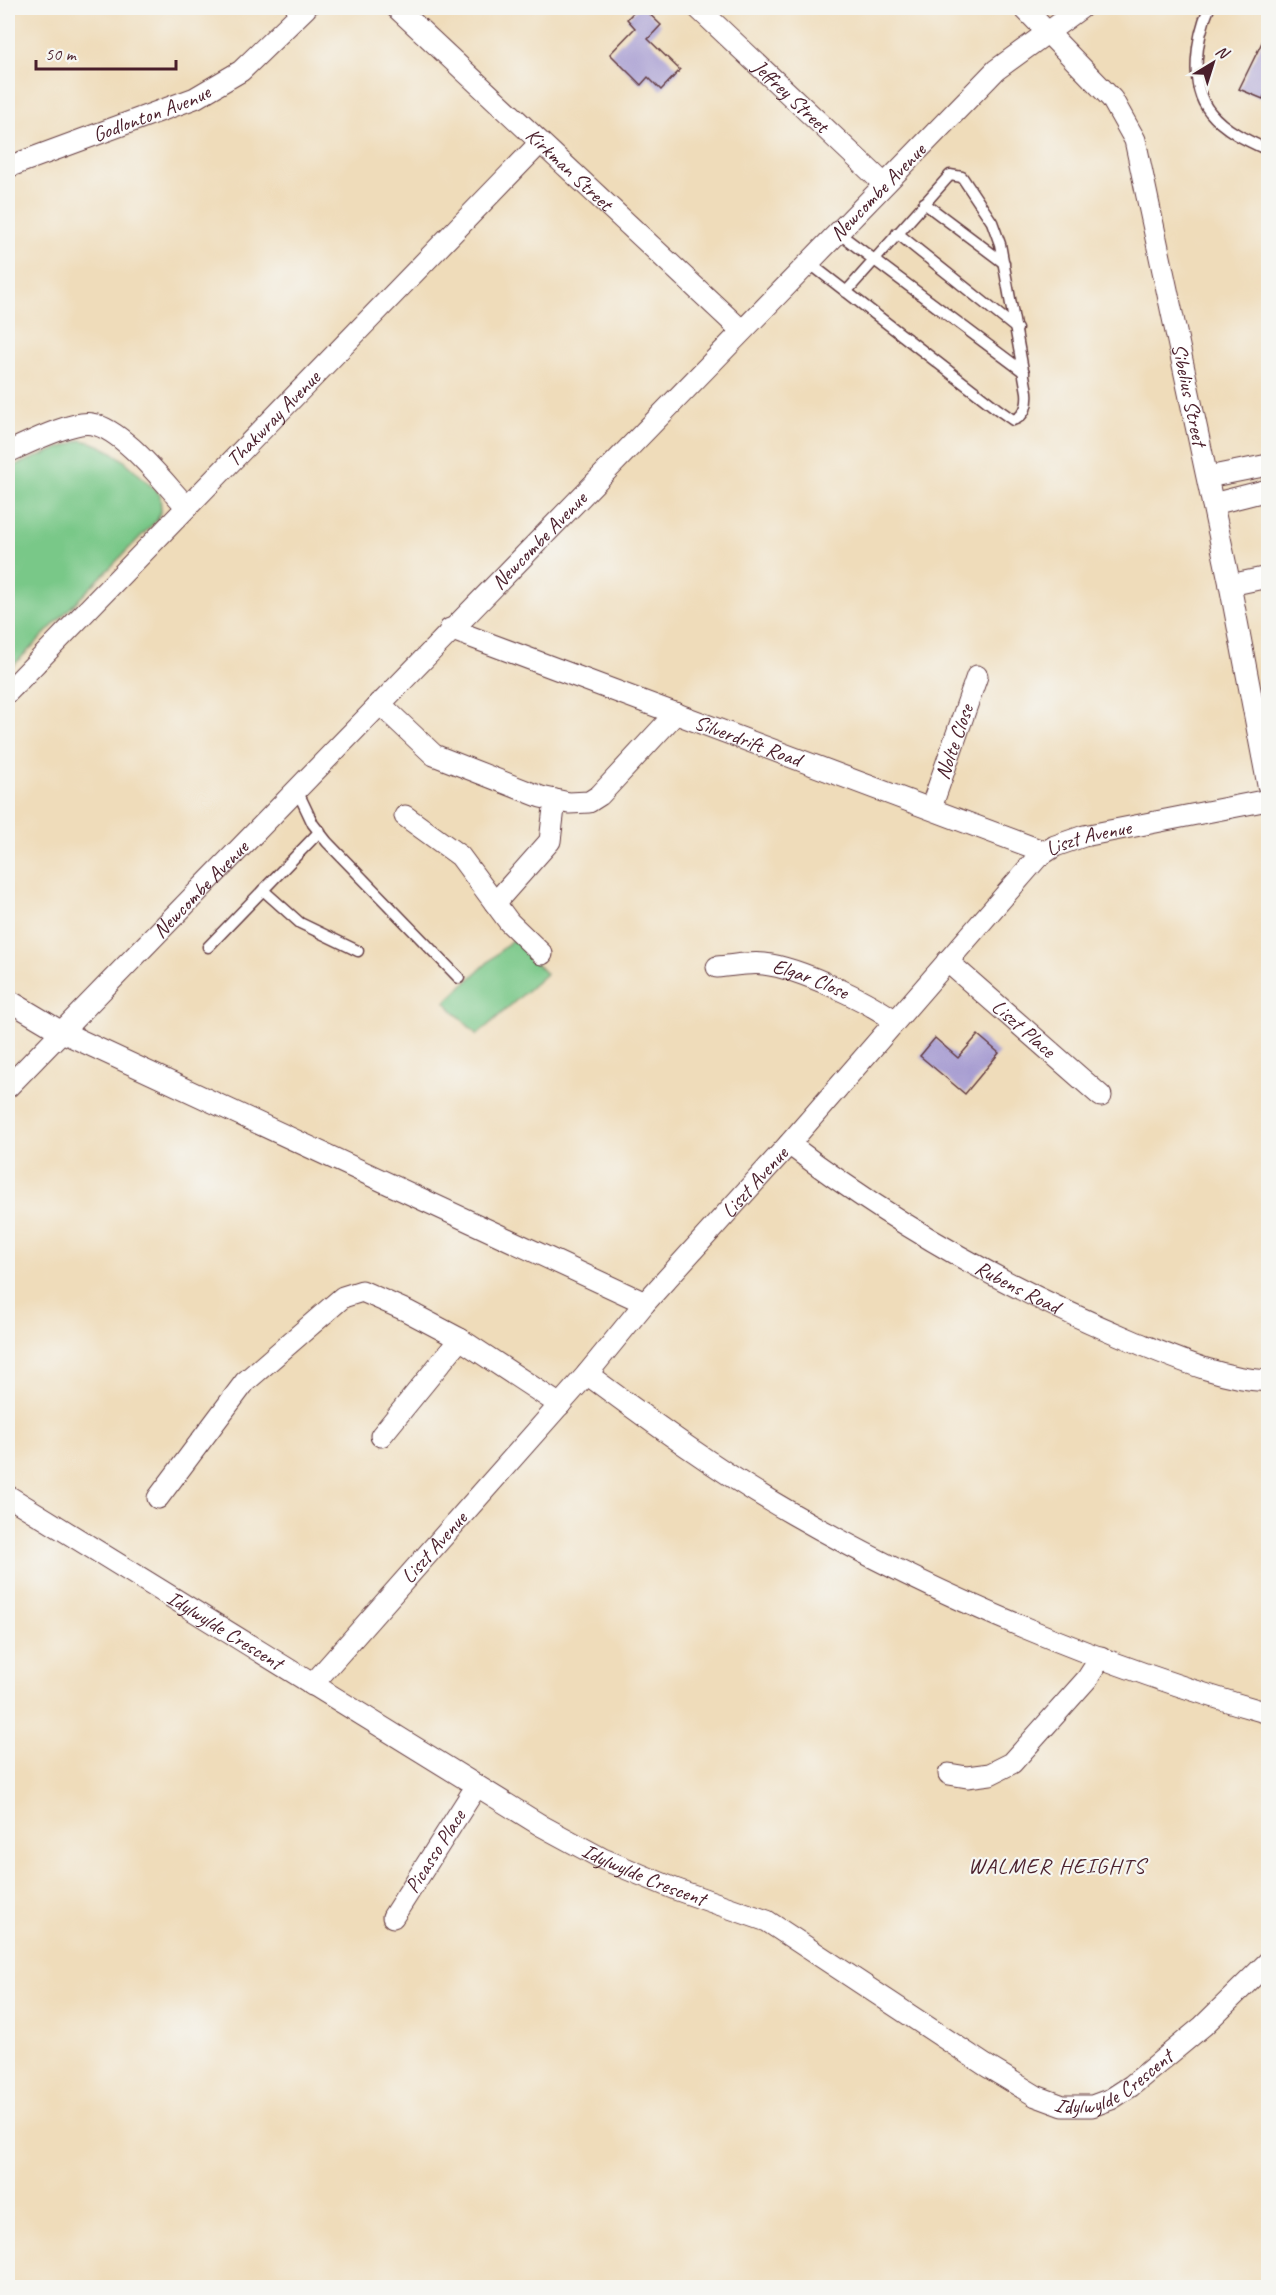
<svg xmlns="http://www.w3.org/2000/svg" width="1276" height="2295" viewBox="0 0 1276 2295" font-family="Caveat,sans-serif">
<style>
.green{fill:#79c888;stroke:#62745a;stroke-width:1.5}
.building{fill:#a89ed2}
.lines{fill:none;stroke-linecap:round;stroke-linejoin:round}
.service-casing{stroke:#633b40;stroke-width:13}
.minor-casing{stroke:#633b40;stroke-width:23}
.service{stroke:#fff;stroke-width:10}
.minor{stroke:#fff;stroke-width:21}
.labels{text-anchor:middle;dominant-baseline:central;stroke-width:4.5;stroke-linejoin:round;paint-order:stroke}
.street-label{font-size:21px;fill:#4a1f2b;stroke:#f6f6f2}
.neighbourhood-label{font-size:22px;letter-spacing:1.5px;fill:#4a1f2b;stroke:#f6f6f2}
</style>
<rect width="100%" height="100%" fill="#f6f6f2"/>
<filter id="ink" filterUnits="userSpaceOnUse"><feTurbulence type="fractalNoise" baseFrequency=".0167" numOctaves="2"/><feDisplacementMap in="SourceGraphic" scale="12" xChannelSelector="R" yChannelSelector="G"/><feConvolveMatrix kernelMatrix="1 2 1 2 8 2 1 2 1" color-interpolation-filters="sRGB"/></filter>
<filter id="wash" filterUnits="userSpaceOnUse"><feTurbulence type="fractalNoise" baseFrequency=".008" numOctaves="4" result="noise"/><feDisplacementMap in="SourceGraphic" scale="24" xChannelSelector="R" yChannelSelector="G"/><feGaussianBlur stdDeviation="1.35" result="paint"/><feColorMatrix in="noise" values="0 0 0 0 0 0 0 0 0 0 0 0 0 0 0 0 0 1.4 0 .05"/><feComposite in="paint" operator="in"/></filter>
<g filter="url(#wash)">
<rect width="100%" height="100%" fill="#efdcba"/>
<!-- green -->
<g class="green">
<path d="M81 440C116 446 136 472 160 495L161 510 157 520 8 671V468Z"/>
<polygon points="513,939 546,974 477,1035 445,1002"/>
</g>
<g id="blocks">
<!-- building -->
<g class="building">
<polygon points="638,8 643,8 661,25 648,39 680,70 661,90 648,77 641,85 610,54 635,28 627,19"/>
<polygon points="1269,28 1269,84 1263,99 1239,89"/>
<polygon points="978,1035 999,1053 965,1094 920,1056 935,1038 958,1058"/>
</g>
</g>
</g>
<g filter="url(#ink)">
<use href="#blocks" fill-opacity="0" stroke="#633b40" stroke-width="1.5"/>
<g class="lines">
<!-- service casing -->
<g class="service-casing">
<g id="service">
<path d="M1209 8C1197 36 1188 85 1210 112 1224 130 1248 141 1268 150"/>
<polyline points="924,203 1004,263"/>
<polyline points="837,232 1024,372"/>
<polyline points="897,233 1017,329"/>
<path d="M808 262 996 408 1013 420C1026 416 1028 403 1027 392L1000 244 992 222 962 177 950 175 846 292"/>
<polyline points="296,788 313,824 327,842 459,978"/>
<polyline points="263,890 300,923 358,951"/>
<polyline points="208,947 320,831"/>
</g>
</g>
<!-- minor casing -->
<g class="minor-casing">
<g id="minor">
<path id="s1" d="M397 8 741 330"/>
<path id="s2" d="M698 8 884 184"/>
<path id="s3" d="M1024 8 1112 99 1135 140 1230 585 1268 785"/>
<path id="s4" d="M8 167 195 98 241 71 306 8"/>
<path d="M8 452C26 444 73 420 92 424 123 429 164 483 186 506"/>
<polyline points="1208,477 1268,465"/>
<polyline points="1213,504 1268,490"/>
<polyline points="1230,585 1268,577"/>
<path id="s5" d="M450 629 1045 852"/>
<path id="s6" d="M8 692 539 144"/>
<polyline points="379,703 434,755 541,797 569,803 589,802 600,795 676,713"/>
<path id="s7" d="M931 808 977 676"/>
<polyline points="405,816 460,856 509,922 542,954"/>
<polyline points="495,903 550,841 555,800"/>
<path id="s8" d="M947 961 1101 1096"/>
<path id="s9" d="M717 967C732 966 749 962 764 964 799 968 867 1000 895 1021"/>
<polyline points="8,1000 60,1031 645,1303"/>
<path id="s10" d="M8 1087 996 70 1081 8"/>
<path id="s11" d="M789 1144C894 1224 1011 1290 1133 1341 1175 1358 1222 1379 1268 1381"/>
<path d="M587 1374C653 1423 721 1473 793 1514 937 1597 1109 1668 1268 1713"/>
<polyline points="381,1436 460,1339"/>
<path id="s12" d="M8 1496 542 1826 603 1859 675 1889 767 1921 985 2065 1036 2096 1063 2106H1092L1111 2099 1131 2086 1203 2026 1268 1962"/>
<polyline points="158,1498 245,1382 343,1297 362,1291 407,1311 460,1339 560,1405"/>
<path id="s13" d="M312 1685 587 1374 645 1303 789 1144 1038 857 1055 846 1084 836 1268 800"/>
<polyline points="949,1774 967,1777 990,1774 1012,1763 1087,1679 1101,1657"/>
<path id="s14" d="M393 1917 476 1787"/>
</g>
</g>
<!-- service -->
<use href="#service" class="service"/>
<!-- minor -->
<use href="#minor" class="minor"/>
</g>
</g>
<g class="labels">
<!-- street labels -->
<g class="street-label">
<text stroke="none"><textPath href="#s2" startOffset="128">Jeffrey Street</textPath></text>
<text stroke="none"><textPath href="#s4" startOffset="153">Godlonton Avenue</textPath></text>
<text stroke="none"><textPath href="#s1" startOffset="236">Kirkman Street</textPath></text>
<text stroke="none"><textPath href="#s10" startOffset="1248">Newcombe Avenue</textPath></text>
<text stroke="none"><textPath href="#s3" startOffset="434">Sibelius Street</textPath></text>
<text stroke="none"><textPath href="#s6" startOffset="381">Thakwray Avenue</textPath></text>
<text stroke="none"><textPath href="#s10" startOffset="762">Newcombe Avenue</textPath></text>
<text stroke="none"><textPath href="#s5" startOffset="318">Silverdrift Road</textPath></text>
<text stroke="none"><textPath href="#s7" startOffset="70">Nolte Close</textPath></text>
<text stroke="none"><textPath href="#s13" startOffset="1156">Liszt Avenue</textPath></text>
<text stroke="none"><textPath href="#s10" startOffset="276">Newcombe Avenue</textPath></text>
<text stroke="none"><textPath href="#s9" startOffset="96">Elgar Close</textPath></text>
<text stroke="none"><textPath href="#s8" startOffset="102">Liszt Place</textPath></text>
<text stroke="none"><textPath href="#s13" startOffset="670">Liszt Avenue</textPath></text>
<text stroke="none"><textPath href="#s11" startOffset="270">Rubens Road</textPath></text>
<text stroke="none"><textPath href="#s13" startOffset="184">Liszt Avenue</textPath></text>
<text stroke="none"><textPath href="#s12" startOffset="255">Idylwylde Crescent</textPath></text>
<text stroke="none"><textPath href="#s14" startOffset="78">Picasso Place</textPath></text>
<text stroke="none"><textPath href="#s12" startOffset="741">Idylwylde Crescent</textPath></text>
<text stroke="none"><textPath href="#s12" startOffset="1280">Idylwylde Crescent</textPath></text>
</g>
<!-- neighbourhood labels -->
<g class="neighbourhood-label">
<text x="1057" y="1866">WALMER HEIGHTS</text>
</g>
</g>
<!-- margin -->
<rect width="1276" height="2295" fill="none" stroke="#f6f6f2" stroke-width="30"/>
<!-- north arrow -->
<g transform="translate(1213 63) rotate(38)" stroke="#f6f6f2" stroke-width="4.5" paint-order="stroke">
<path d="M0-4.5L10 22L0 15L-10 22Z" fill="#4a1f2b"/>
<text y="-9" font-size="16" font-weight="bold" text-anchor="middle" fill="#4a1f2b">N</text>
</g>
<!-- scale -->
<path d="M36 60v9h140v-9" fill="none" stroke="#4a1f2b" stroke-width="3"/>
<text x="45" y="60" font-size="18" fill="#4a1f2b" stroke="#f6f6f2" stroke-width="4.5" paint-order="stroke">50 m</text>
</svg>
